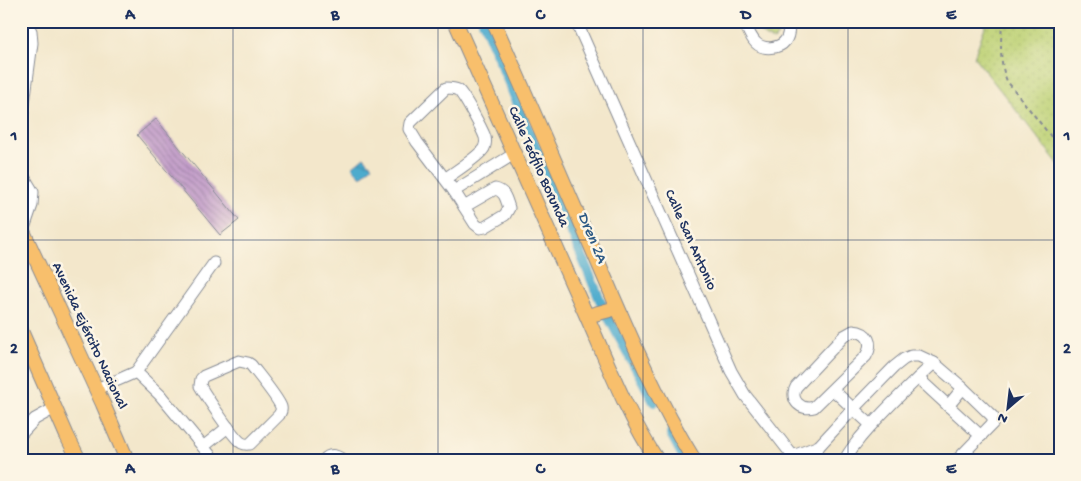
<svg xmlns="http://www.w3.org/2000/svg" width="1081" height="481" viewBox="0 0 1081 481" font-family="'Gochi Hand',sans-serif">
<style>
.park{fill:url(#park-dots);stroke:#6c806a}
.water{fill:url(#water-ripples);stroke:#346d96}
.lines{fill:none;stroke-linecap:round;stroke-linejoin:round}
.canal{stroke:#4eabcd;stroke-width:10}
.building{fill:url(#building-back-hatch)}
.minor-casing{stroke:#878b94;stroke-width:13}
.major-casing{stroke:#878b94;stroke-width:16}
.path{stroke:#878b94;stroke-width:2;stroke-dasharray:4 4;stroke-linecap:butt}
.minor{stroke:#fff;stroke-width:11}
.major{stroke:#f8bf6c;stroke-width:14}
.grid{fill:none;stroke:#1b2f5e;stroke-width:1;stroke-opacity:0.55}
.labels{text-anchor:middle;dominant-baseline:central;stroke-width:5;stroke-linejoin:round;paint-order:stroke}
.street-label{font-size:15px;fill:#1b2f5e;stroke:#fcf5e5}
.water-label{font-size:16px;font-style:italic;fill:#2d5a85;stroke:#fcf5e5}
.neatline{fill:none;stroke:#1b2f5e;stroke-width:2}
.grid-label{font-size:16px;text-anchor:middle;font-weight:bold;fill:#1b2f5e}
</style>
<defs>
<pattern id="park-dots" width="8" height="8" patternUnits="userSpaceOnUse" patternTransform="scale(1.25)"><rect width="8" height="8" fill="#bed276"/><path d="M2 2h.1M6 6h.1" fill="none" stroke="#a3b568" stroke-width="1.8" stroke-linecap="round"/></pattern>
<pattern id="water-ripples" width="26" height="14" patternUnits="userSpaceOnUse" patternTransform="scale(1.25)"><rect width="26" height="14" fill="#4eabcd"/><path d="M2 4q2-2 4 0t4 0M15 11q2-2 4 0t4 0" fill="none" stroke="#408caa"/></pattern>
<pattern id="building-back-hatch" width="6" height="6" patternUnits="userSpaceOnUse" patternTransform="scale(1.25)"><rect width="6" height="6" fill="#c29cc9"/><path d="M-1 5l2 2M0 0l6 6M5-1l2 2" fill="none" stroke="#9d80a6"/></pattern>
</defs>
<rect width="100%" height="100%" fill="#fcf5e5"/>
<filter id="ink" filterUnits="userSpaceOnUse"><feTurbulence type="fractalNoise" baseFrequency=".02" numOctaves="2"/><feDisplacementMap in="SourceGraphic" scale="10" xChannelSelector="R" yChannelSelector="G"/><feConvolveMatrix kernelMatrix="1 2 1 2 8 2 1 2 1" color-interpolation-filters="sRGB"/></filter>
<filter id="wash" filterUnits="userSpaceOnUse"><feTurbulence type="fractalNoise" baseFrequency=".0096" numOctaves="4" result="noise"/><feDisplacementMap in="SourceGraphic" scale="20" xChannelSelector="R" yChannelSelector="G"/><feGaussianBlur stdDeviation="1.12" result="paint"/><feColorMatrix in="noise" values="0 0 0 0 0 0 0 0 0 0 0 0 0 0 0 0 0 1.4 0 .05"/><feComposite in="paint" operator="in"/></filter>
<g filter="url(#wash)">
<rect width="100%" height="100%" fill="#f3e7cb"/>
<!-- park -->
<g class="park">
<path d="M754 21H780L781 31 774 40C762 37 759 32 754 21Z"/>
<polygon points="987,21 1060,21 1060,166 974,57"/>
</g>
<!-- water -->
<polygon class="water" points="364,157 372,166 361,177 352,167"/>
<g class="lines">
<!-- canal -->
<g class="canal">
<polyline points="483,21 603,307 654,402"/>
<polyline points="671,434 685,460"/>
</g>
</g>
<g id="blocks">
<!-- building -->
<polygon class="building" points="156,119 239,220 220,235 137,135"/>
</g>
</g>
<g filter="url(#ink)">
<use href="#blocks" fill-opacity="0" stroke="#878b94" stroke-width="1"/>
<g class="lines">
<!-- minor casing -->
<g class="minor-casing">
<g id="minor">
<polyline points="576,21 731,371 745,395 796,460"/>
<path d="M744 21C747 28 750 37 756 43 763 50 779 49 785 41 789 36 789 27 788 21"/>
<polyline points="21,126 32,43 31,31 25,21"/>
<polyline points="21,172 33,192 32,205 23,231"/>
<path d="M445 179C454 172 479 157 484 148 486 144 486 141 485 137 482 129 464 95 458 90 454 88 450 88 446 88L410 123 409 129 417 142 454 191 475 224 480 228 485 227 505 215 509 208C506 199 505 191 495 189L464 207"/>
<polyline points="454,191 514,154"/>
<path d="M853 331C868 332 874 343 866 356L814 407C801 411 789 400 796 387L844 336Z"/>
<path d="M239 361 248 363 251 365C257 373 278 398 281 407 282 411 281 411 279 415L250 444C247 444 246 445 242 443 234 439 206 396 200 386L201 379 204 376Z"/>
<polyline points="136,372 214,263"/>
<polyline points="918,378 981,436"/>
<polyline points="96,389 118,380 136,372 160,395 214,460"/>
<polyline points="833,390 871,425"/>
<polyline points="948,406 963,388"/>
<polyline points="21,434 35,419 55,408"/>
<polyline points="203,447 228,427"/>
<path d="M324 460C330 453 336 455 343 460"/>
<polyline points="789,460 793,456 819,446"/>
<polyline points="812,460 819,446 853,409 894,367 904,359 911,356 919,356 934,363 963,388 993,417 993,423 957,460"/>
<path d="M845 460C848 452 855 445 860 438 883 411 908 387 934 363"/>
</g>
</g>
<!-- major casing -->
<g class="major-casing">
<g id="major">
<path d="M455 21C496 114 538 206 579 299 604 353 624 410 657 460"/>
<path d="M493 21C529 101 563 181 598 262 627 329 655 397 694 460"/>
<polyline points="21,227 103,404 127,460"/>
<polyline points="587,316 617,308"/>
<polyline points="21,331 67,436 79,460"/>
</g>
</g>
<!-- path -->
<path class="path" d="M1002 21C1001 42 999 62 1007 81L1060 148"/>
<!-- minor -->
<use href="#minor" class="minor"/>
<!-- major -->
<use href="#major" class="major"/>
</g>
</g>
<!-- grid -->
<path class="grid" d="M233 21V460M438 21V460M643 21V460M848 21V460M21 240H1060"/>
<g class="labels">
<!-- street labels -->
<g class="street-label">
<text transform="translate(538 167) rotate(66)">Calle Teófilo Borunda</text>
<text transform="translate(690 240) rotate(66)">Calle San Antonio</text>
<text transform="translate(89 336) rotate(65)">Avenida Ejército Nacional</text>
</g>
<!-- water labels -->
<g class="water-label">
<text transform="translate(591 238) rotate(67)">Dren 2A</text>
</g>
</g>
<!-- margin -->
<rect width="1081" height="481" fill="none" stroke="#fcf5e5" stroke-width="55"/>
<!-- north arrow -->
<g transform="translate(1008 408) rotate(208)" stroke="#fcf5e5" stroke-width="4" paint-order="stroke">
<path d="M0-4L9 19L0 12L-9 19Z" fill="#1b2f5e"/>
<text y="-8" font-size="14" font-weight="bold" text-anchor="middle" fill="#1b2f5e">N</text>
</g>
<rect x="28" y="28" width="1026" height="426" class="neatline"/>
<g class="grid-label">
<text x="130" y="19">A</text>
<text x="335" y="19">B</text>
<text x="540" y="19">C</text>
<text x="746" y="19">D</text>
<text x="951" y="19">E</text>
<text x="14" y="140">1</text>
<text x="1067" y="140">1</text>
<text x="14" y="353">2</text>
<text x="1067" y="353">2</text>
<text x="130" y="473">A</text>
<text x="335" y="473">B</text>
<text x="540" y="473">C</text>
<text x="746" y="473">D</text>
<text x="951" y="473">E</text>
</g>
</svg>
